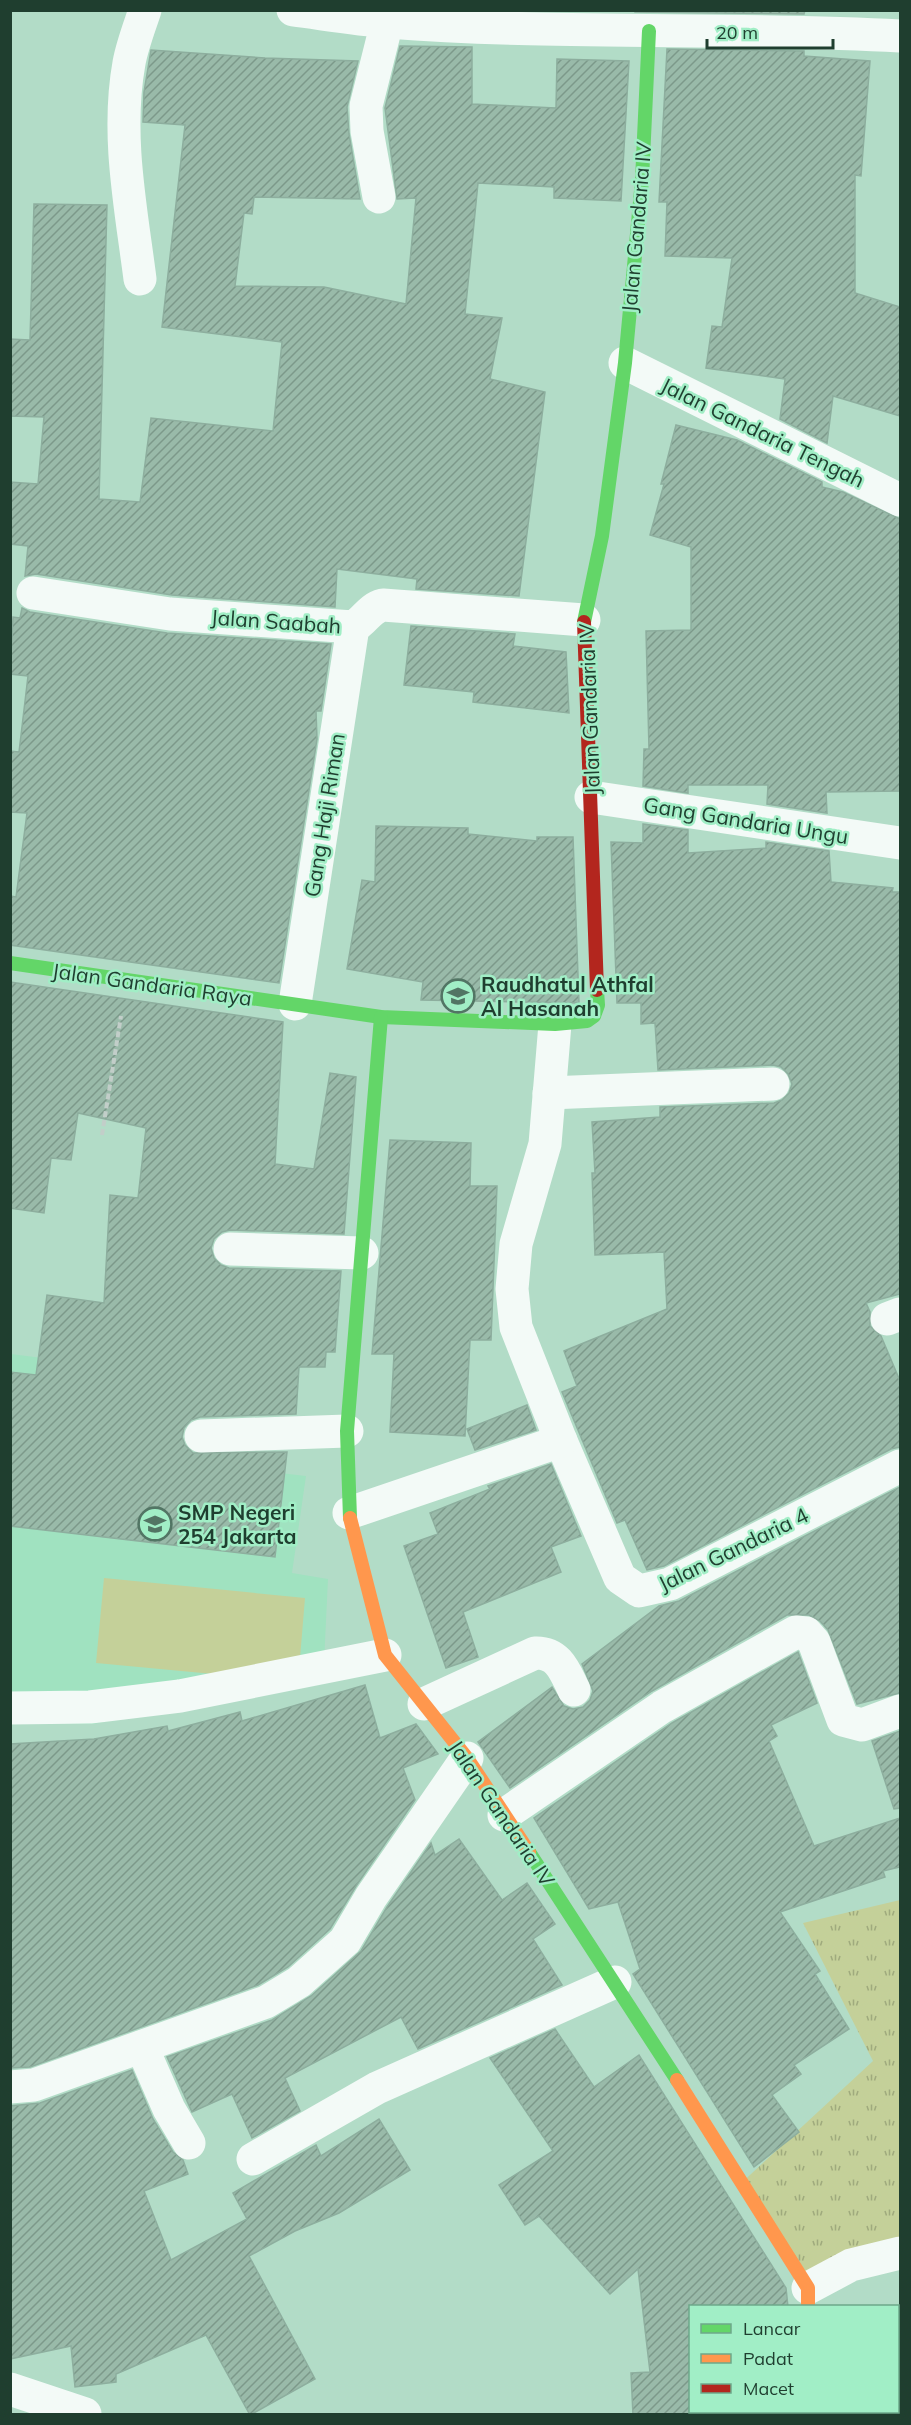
<svg xmlns="http://www.w3.org/2000/svg" width="911" height="2425" viewBox="0 0 911 2425" font-family="Mulish,sans-serif">
<style>
.built{fill:#a0e2c0}
.grass{fill:url(#grass-tufts)}
.pitch{fill:#c4d099}
.building{fill:url(#building-hatch);stroke:#8dae9e;stroke-width:1.5}
.lines{fill:none;stroke-linecap:round;stroke-linejoin:round}
.path{stroke:#c2cec9;stroke-width:4;stroke-dasharray:6 3;stroke-linecap:butt}
.street{stroke:#f3faf7;stroke-width:33}
.fast{stroke:#63d668;stroke-width:14}
.slow{stroke:#ff974d;stroke-width:14}
.jam{stroke:#b3261e;stroke-width:14}
.labels{text-anchor:middle;dominant-baseline:central;stroke-width:5;stroke-linejoin:round;paint-order:stroke}
.street-label{font-size:21px;fill:#1f3e2f;stroke:#a1eec6}
.poi-label{font-size:21px;font-weight:bold;fill:#1f3e2f;stroke:#a1eec6;text-anchor:start}
</style>
<defs>
<pattern id="grass-tufts" width="24" height="20" patternUnits="userSpaceOnUse" patternTransform="scale(1.5)"><rect width="24" height="20" fill="#c4d099"/><path d="M3 7l-1-3M5 7V3M7 7l1-3M15 17l-1-3M17 17v-4M19 17l1-3" fill="none" stroke="#9faa7d"/></pattern>
<pattern id="building-hatch" width="6" height="6" patternUnits="userSpaceOnUse" patternTransform="scale(1.5)"><rect width="6" height="6" fill="#99baa9"/><path d="M-1 1l2-2M0 6l6-6M5 7l2-2" fill="none" stroke="#7c998a"/></pattern>
</defs>
<rect width="100%" height="100%" fill="#b2dcc7"/>
<!-- built -->
<polygon class="built" points="11,1354 83,1363 76,1450 306,1476 292,1573 328,1579 323,1684 92,1724 11,1722"/>
<!-- grass -->
<polygon class="grass" points="900,1900 900,2243 807,2273 738,2186 873,2061 803,1923"/>
<!-- pitch -->
<polygon class="pitch" points="104,1578 305,1598 298,1682 96,1663"/>
<!-- building -->
<g class="building">
<polygon points="635,10 805,10 804,14 635,12"/>
<polygon points="400,46 472,47 472,104 556,108 557,59 629,61 621,201 554,198 554,187 478,183 465,314 502,318 490,379 545,392 519,596 416,589 417,579 337,569 335,607 172,595 36,574 25,576 28,546 10,544 10,482 38,484 44,417 10,416 10,339 30,340 34,204 107,205 99,499 140,502 151,418 273,431 282,342 162,327 185,125 143,122 144,92 151,50 265,58 358,61 347,107 349,134 360,199 254,197 252,214 244,213 235,286 324,287 406,304 416,198 397,199 385,108"/>
<polygon points="667,49 804,51 804,56 870,61 861,176 855,175 855,293 900,307 900,416 833,396 827,443 780,419 785,379 706,368 712,326 722,327 732,258 665,256 667,202 659,202"/>
<polygon points="676,425 737,440 822,482 822,487 843,492 900,519 900,791 826,792 827,813 767,804 768,785 688,785 688,793 643,786 644,749 649,749 646,631 691,630 691,547 650,535 664,484 661,484"/>
<polygon points="22,608 30,612 167,633 331,644 321,711 316,711 317,739 279,983 10,945 10,896 16,897 27,813 10,812 10,751 19,752 28,676 10,674 13,617 20,618"/>
<polygon points="411,626 515,634 513,646 566,652 569,713 473,702 474,692 404,685"/>
<polygon points="643,824 688,830 688,853 766,848 766,842 829,851 831,882 893,888 892,892 900,892 900,1294 866,1303 870,1312 870,1326 881,1336 900,1381 900,1447 891,1449 664,1566 647,1570 625,1520 617,1523 562,1392 577,1386 564,1351 667,1309 664,1252 595,1255 592,1173 595,1173 592,1122 660,1117 660,1107 774,1103 782,1100 789,1093 792,1084 788,1074 781,1067 773,1065 658,1070 655,1023 641,1024 641,1003 617,1003 611,842 643,843"/>
<polygon points="376,826 468,828 468,834 537,841 537,837 573,837 579,1003 421,1000 423,982 347,969 362,880 375,882"/>
<polygon points="10,982 283,1022 275,1164 314,1169 330,1073 356,1077 344,1234 230,1230 222,1232 214,1239 211,1248 214,1258 221,1265 229,1268 341,1271 335,1352 326,1352 325,1367 299,1367 296,1414 200,1417 191,1420 184,1428 182,1437 185,1445 193,1453 287,1452 275,1557 10,1526 10,1372 36,1375 47,1295 104,1303 110,1195 138,1198 146,1128 78,1113 71,1160 51,1158 44,1213 10,1208"/>
<polygon points="390,1140 471,1143 470,1186 497,1186 491,1340 470,1340 465,1436 390,1432 394,1354 372,1354"/>
<polygon points="527,1405 536,1430 475,1450 467,1429"/>
<polygon points="551,1464 581,1536 551,1547 561,1572 463,1612 478,1657 446,1668 404,1546 438,1534 430,1513 490,1489 488,1486"/>
<polygon points="900,1487 900,1693 857,1704 828,1630 820,1621 809,1615 787,1615 652,1691 510,1788 478,1742 552,1687 564,1706 573,1709 583,1707 590,1700 593,1691 582,1664 659,1606 679,1601"/>
<polygon points="798,1652 817,1703 771,1725 777,1736 769,1741 814,1846 900,1818 900,1867 883,1871 885,1877 780,1912 820,1971 815,1974 849,2029 794,2065 801,2074 772,2095 799,2132 754,2167 633,1974 640,1969 618,1902 589,1909 534,1818 672,1723"/>
<polygon points="365,1685 380,1738 416,1724 438,1754 403,1768 415,1800 356,1886 330,1929 288,1967 258,1985 30,2067 10,2068 10,1744 94,1739 167,1726 168,1731 240,1712 242,1721"/>
<polygon points="900,1731 900,1808 894,1809 872,1741"/>
<polygon points="459,1839 502,1900 527,1883 555,1924 533,1939 562,1985 418,2049 401,2017 285,2078 300,2111 252,2138 232,2094 192,2112 167,2057 272,2020 311,1996 361,1951 387,1907 431,1843 435,1855"/>
<polygon points="555,2029 594,2087 639,2055 786,2288 788,2307 690,2307 690,2415 633,2415 631,2373 650,2372 638,2269 610,2294 539,2216 525,2225 499,2185 553,2151 490,2058"/>
<polygon points="132,2070 153,2119 173,2152 183,2160 188,2174 144,2191 171,2260 247,2219 233,2193 316,2145 321,2156 379,2119 410,2170 339,2213 295,2231 249,2256 315,2379 250,2415 206,2335 116,2374 116,2382 75,2387 71,2346 10,2359 10,2106 40,2103"/>
</g>
<g class="lines">
<!-- path -->
<polyline class="path" points="102,1135 121,1016"/>
<!-- street -->
<g class="street">
<path d="M293 10C324 14 356 19 388 22 558 35 730 27 900 36"/>
<polyline points="379,197 367,131 366,106 387,22"/>
<path d="M140 279C131 208 116 135 129 63 132 46 139 28 145 10"/>
<polyline points="625,363 900,500"/>
<path d="M33 593 170 614 353 627C366 620 368 609 383 605L584 620"/>
<polyline points="591,797 900,843"/>
<polyline points="295,1004 353,627"/>
<polyline points="555,1024 545,1144 516,1244 512,1289 516,1327 561,1441 620,1578 639,1591 670,1584 900,1466"/>
<polyline points="549,1093 773,1084"/>
<polyline points="230,1249 362,1253"/>
<polyline points="887,1319 900,1314"/>
<polyline points="201,1436 347,1431"/>
<polyline points="349,1513 561,1441"/>
<path d="M424 1704 535 1653C559 1652 565 1672 574 1690"/>
<polyline points="10,1708 90,1707 180,1696 385,1655"/>
<polyline points="504,1815 662,1707 796,1632 806,1633 814,1642 843,1720 862,1725 900,1711"/>
<polyline points="142,2047 169,2109 189,2143"/>
<polyline points="10,2087 34,2085 266,2002 299,1982 345,1941 371,1897 467,1758"/>
<polyline points="253,2159 377,2088 615,1982"/>
<polyline points="808,2288 851,2265 900,2253"/>
<polyline points="10,2389 85,2414"/>
<polyline points="807,2414 807,2412"/>
</g>
<!-- fast -->
<g class="fast">
<polyline points="584,622 602,536 625,363 642,180 649,31"/>
<polyline points="10,963 381,1017 555,1024 587,1021 594,1016 598,1005 597,990"/>
<polyline points="350,1518 347,1431 381,1017"/>
<polyline points="529,1852 677,2080"/>
</g>
<!-- slow -->
<g class="slow">
<polyline points="350,1518 385,1655 467,1758 529,1852"/>
<polyline points="677,2080 808,2288 808,2306"/>
</g>
<!-- jam -->
<polyline class="jam" points="584,622 597,990"/>
</g>
<!-- icons -->
<defs>
<g id="school-ring" transform="scale(1.725)"><circle r="9.5" fill="#a1eec6" stroke="#527564" stroke-width="1.5"/><path d="M0-5L7-2L0 1L-7-2ZM-4 1L0 2.5L4 1V4Q0 6-4 4Z" fill="#527564"/></g>
</defs>
<g fill-rule="evenodd">
<use href="#school-ring" x="458" y="996"/>
<use href="#school-ring" x="155" y="1524"/>
</g>
<g class="labels">
<!-- street labels -->
<g class="street-label">
<text transform="translate(636 227) rotate(-85)">Jalan Gandaria IV</text>
<text transform="translate(763 432) rotate(26)">Jalan Gandaria Tengah</text>
<text transform="translate(276 621) rotate(4)">Jalan Saabah</text>
<text transform="translate(589 709) rotate(-92)">Jalan Gandaria IV</text>
<text transform="translate(324 815) rotate(-81)">Gang Haji Riman</text>
<text transform="translate(746 820) rotate(9)">Gang Gandaria Ungu</text>
<text transform="translate(152 984) rotate(8)">Jalan Gandaria Raya</text>
<text transform="translate(733 1549) rotate(-26)">Jalan Gandaria 4</text>
<text transform="translate(502 1813) rotate(56)">Jalan Gandaria IV</text>
</g>
<!-- poi labels -->
<g class="poi-label">
<text x="481" y="984">Raudhatul Athfal<tspan x="481" dy="24">Al Hasanah</tspan></text>
<text x="178" y="1512">SMP Negeri<tspan x="178" dy="24">254 Jakarta</tspan></text>
</g>
</g>
<!-- border -->
<rect width="911" height="2425" fill="none" stroke="#1f3e2f" stroke-width="24"/>
<!-- legend -->
<rect x="689" y="2305" width="210" height="108" fill="#a1eec6" stroke="#6da88a" stroke-width="1.5"/>
<rect x="701" y="2324" width="30" height="9" fill="#63d668" stroke="#6da88a" stroke-width="1.5"/>
<text x="743" y="2335" font-size="18" fill="#1f3e2f">Lancar</text>
<rect x="701" y="2354" width="30" height="9" fill="#ff974d" stroke="#6da88a" stroke-width="1.5"/>
<text x="743" y="2365" font-size="18" fill="#1f3e2f">Padat</text>
<rect x="701" y="2384" width="30" height="9" fill="#b3261e" stroke="#6da88a" stroke-width="1.5"/>
<text x="743" y="2395" font-size="18" fill="#1f3e2f">Macet</text>
<!-- scale -->
<path d="M707 39v9h126v-9" fill="none" stroke="#1f3e2f" stroke-width="3"/>
<text x="716" y="39" font-size="18" fill="#1f3e2f" stroke="#a1eec6" stroke-width="4.5" paint-order="stroke">20 m</text>
</svg>
